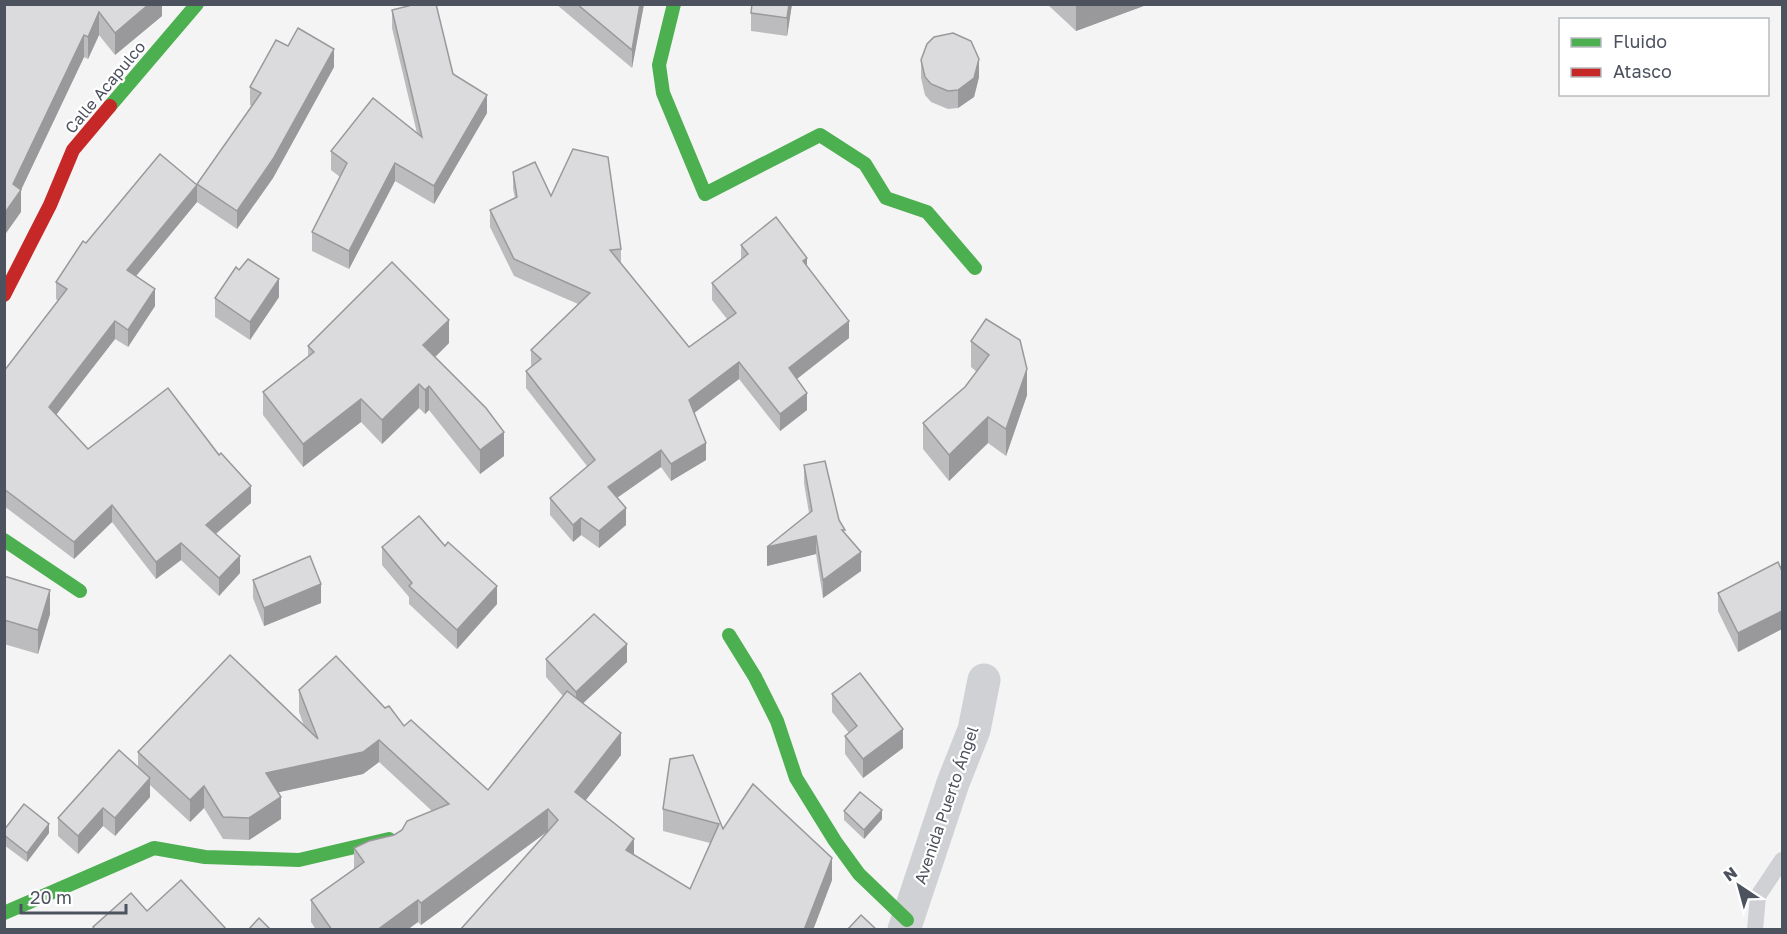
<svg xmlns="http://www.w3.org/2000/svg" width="1787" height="934" viewBox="0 0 1787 934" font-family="'Golos Text',sans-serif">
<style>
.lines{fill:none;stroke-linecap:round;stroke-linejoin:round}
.lane{stroke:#cfd1d4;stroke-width:16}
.street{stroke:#cfd1d4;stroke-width:33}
.fast{stroke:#4caf50;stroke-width:14}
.jam{stroke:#c62828;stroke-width:14}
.wall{fill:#bcbcbe}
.shaded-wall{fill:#99999b}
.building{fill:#dbdbdd;stroke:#99999b;stroke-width:1.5}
.labels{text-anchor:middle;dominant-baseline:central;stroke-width:4.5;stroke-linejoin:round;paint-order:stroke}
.street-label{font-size:16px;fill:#4c525e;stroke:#fff}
</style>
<rect width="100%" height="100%" fill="#f4f4f4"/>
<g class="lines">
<!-- lane -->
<polyline class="lane" points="1755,930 1758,896 1782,860"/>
<!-- street -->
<polyline class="street" points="904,930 953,783 974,730 984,680"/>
<!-- fast -->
<g class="fast">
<polyline points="674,4 659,65 663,93 705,194 820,135 865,164 886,198 927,212 975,268"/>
<polyline points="110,106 197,4"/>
<polyline points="4,540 80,591"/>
<polyline points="729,635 755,677 777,721 796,778 835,841 859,874 907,920"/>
<polyline points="4,913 154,848 205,857 299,860 389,839"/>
</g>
<!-- jam -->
<polyline class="jam" points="4,295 50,205 73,150 110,106"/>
</g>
<!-- wall -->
<g class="wall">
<polygon points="4,4 162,4 162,16 115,55 99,35 88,59 84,57 21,190 21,212"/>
<polygon points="556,4 644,4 632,68"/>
<polygon points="792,4 787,36 751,31 751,13"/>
<polygon points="1047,4 1149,4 1076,31"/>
<polygon points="392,10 453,74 487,113 434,204 395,181 349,269 312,251 312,232 340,177 331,170 331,151 417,133 392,28"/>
<polygon points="288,46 334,67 273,178 237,229 197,202 136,276 155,306 128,347 115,339 56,415 88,449 251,503 216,534 240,573 219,596 181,560 156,579 112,522 74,559 4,506 4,371 58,301 56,299 56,282 86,243 197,185 252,106 250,105 250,87"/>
<polygon points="921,60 979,77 974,97 958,108 948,109 931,102 925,95 921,78"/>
<polygon points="513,172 551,196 621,249 621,264 689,347 727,319 712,300 712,283 741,260 741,245 807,266 849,338 797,379 807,410 780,431 739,379 694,413 706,460 671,481 661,467 617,498 626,525 599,548 581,535 573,542 550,515 550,498 587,466 526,388 526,371 531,366 531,350 578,304 514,276 490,227 490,210 515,198 513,189"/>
<polygon points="279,297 250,340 215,317 215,298"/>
<polygon points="986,319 1027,395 1006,456 988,443 949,481 923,449 923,423 965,387 977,372 971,367 971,341"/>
<polygon points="449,343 435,357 504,456 480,474 429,410 425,414 419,408 382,444 361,422 303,467 263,415 263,392 308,356 308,346"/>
<polygon points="804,465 839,520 861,571 823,598 816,554 767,566 809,513 804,483"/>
<polygon points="445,546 497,604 457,649 409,604 409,597 382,565 382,547"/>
<polygon points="1782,571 1782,629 1738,652 1718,611 1718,593"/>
<polygon points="4,576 50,614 38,654 4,644"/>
<polygon points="253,580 321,603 264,626 253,598"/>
<polygon points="546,659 627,662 583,703 621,755 585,801 634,855 690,889 710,843 663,831 663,809 670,759 723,829 832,880 813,930 460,930 548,831 421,925 418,922 407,930 316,930 311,922 311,900 354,869 354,848 394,835 432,811 379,762 363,774 278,792 281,819 249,840 223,839 204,808 190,822 150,785 150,797 115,836 103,826 78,854 58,836 58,818 138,768 138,752 304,726 299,712 299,690 385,708 404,726 488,790 563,696 546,677"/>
<polygon points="832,694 903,748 863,778 845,754 845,736 849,733 832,712"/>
<polygon points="844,811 882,819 864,839 844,820"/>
<polygon points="4,830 49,833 27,862 4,845"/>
</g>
<!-- shaded-wall -->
<g class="shaded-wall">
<polygon points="149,4 162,4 162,16 115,55 115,33"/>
<polygon points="640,4 644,4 632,68 632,50"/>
<polygon points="789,4 792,4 787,36 787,18"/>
<polygon points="1081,4 1149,4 1076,31 1076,6"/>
<polygon points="99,12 99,35 88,59 88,37"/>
<polygon points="84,35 84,57 20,192 21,190 21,212 4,236 4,214 13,184"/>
<polygon points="334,49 334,67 273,178 237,229 237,211"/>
<polygon points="979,59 979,77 974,97 958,108 958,90"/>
<polygon points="487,95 487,113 434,204 434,186"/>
<polygon points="395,163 395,181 349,269 349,251"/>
<polygon points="197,185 197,202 127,287 127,270"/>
<polygon points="807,258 807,275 803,261"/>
<polygon points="279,279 279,297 250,340 250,322"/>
<polygon points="155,289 155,306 128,347 128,330"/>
<polygon points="449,320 449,343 423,369 423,345"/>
<polygon points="115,321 115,339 49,424 49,407"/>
<polygon points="849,321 849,338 789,385 789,368"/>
<polygon points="739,362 739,379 689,417 689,400"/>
<polygon points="1027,369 1027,395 1006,456 1006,429"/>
<polygon points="419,384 419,408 382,444 382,420"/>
<polygon points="429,386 429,410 425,414 425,390"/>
<polygon points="807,393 807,410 780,431 780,414"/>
<polygon points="361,399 361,422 303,467 303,444"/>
<polygon points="988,417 988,443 949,481 949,455"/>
<polygon points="504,432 504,456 480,474 480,450"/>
<polygon points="706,443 706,460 671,481 671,464"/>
<polygon points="661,450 661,467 608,504 608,487"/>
<polygon points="251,486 251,503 206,542 206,525"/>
<polygon points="112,505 112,522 74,559 74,542"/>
<polygon points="626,508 626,525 599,548 599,531"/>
<polygon points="581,518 581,535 573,542 573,525"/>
<polygon points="816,536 816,554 767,566 767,547"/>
<polygon points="181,543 181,560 156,579 156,562"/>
<polygon points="861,552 861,571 823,598 823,580"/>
<polygon points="240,556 240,573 219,596 219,578"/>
<polygon points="321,584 321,603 264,626 264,608"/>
<polygon points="497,586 497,604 457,649 457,630"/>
<polygon points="50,590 50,614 38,654 38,630"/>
<polygon points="1782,611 1782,629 1738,652 1738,633"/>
<polygon points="627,644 627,662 576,710 576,692"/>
<polygon points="903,729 903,748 863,778 863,759"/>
<polygon points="621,733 621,755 575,814 575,792"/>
<polygon points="379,740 379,762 363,774 266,795 266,773"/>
<polygon points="150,778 150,797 115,836 115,818"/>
<polygon points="204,786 204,808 190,822 190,800"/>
<polygon points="281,797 281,819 249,840 249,818"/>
<polygon points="103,808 103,826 78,854 78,836"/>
<polygon points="548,809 548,831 421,925 421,903"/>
<polygon points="882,810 882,819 864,839 864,830"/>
<polygon points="49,824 49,833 27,862 27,853"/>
<polygon points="634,839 634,861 626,850"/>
<polygon points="832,858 832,880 813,930 804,930"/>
<polygon points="418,900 418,922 407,930 377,930"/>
</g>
<!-- building -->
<g class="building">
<polygon points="4,4 149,4 115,33 99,12 88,37 84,35 13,184 21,190 4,214"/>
<polygon points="416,4 436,4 453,74 487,95 434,186 395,163 349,251 312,232 347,163 331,151 373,98 422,137 392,10"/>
<polygon points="577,4 640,4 632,50"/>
<polygon points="752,4 789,4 787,18 751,13"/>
<polygon points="298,28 334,49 273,159 237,211 197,184 261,93 250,87 276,40 288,46"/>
<polygon points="953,33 971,41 979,59 974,78 958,90 948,91 931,84 925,77 921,60 927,44 934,37"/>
<polygon points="573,149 608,157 621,249 610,250 689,347 736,313 712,283 748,254 741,245 776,217 807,258 803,261 849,321 789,368 807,393 780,414 739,362 689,400 706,443 671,464 661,450 608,487 626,508 599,531 581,518 573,525 550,498 595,460 526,371 541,359 531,350 590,293 514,259 490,210 517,197 513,172 535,162 551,196"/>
<polygon points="160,154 197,185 127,270 155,289 128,330 115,321 49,407 88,449 168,388 219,455 221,453 251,486 206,525 240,556 219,578 181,543 156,562 112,505 74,542 4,489 4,371 67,289 56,282 83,241 86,243"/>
<polygon points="248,259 279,279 250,322 215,298 236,267 239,270"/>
<polygon points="392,262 449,320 423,345 486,408 504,432 480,450 429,386 425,390 419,384 382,420 361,399 303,444 263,392 314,352 308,346"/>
<polygon points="986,319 1020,340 1027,369 1006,429 988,417 949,455 923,423 965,387 989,355 971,341"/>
<polygon points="825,461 839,520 845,530 842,530 861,552 823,580 816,536 767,547 812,511 804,465"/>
<polygon points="419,516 445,546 448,542 497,586 457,630 409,586 412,583 382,547"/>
<polygon points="310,556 321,584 264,608 253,580"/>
<polygon points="1778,562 1782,571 1782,611 1738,633 1718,593"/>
<polygon points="4,576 50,590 38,630 4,620"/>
<polygon points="594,614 627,644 576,692 546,659"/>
<polygon points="230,655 318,739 299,690 336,656 385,708 389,706 404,726 411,720 488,790 567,691 621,733 575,792 634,839 626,850 690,889 719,824 663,809 670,759 693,755 723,829 753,784 832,858 804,930 460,930 558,820 548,809 421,903 418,900 377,930 332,930 311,900 364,862 354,848 369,841 394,835 402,830 407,821 449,804 379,740 363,752 266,773 281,797 249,818 223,817 204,786 190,800 138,752"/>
<polygon points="860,673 903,729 863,759 845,736 857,726 832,694"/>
<polygon points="119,750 150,778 115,818 103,808 78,836 58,818"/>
<polygon points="860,792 882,810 864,830 844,811"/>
<polygon points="24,804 49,824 27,853 4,835 4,830"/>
<polygon points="181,880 227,930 95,930 93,927 131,893 147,911"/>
<polygon points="861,915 877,930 847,930"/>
<polygon points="259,918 271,930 248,930"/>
</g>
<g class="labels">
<!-- street labels -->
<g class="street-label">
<text transform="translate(105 87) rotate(-50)">Calle Acapulco</text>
<text transform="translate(946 805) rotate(-71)">Avenida Puerto Ángel</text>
</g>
</g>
<!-- border -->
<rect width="1787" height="934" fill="none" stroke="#4c525e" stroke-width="12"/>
<!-- legend -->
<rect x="1559" y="18" width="210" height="78" fill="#ffffff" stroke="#b7babf" stroke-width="1.5"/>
<rect x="1571" y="38" width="30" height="9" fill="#4caf50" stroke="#b7babf" stroke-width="1.5"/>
<text x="1613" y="48" font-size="18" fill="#4c525e">Fluido</text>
<rect x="1571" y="68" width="30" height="9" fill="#c62828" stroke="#b7babf" stroke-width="1.5"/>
<text x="1613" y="78" font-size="18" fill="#4c525e">Atasco</text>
<!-- north arrow -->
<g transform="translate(1739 886) rotate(324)" stroke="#ffffff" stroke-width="4.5" paint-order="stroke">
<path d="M0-4.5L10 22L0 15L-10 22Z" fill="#4c525e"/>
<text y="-9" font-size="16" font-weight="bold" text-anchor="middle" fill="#4c525e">N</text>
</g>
<!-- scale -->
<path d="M21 904v9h105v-9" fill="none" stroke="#4c525e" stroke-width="3"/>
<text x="30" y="904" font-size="18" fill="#4c525e" stroke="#ffffff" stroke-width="4.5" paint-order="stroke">20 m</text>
</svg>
